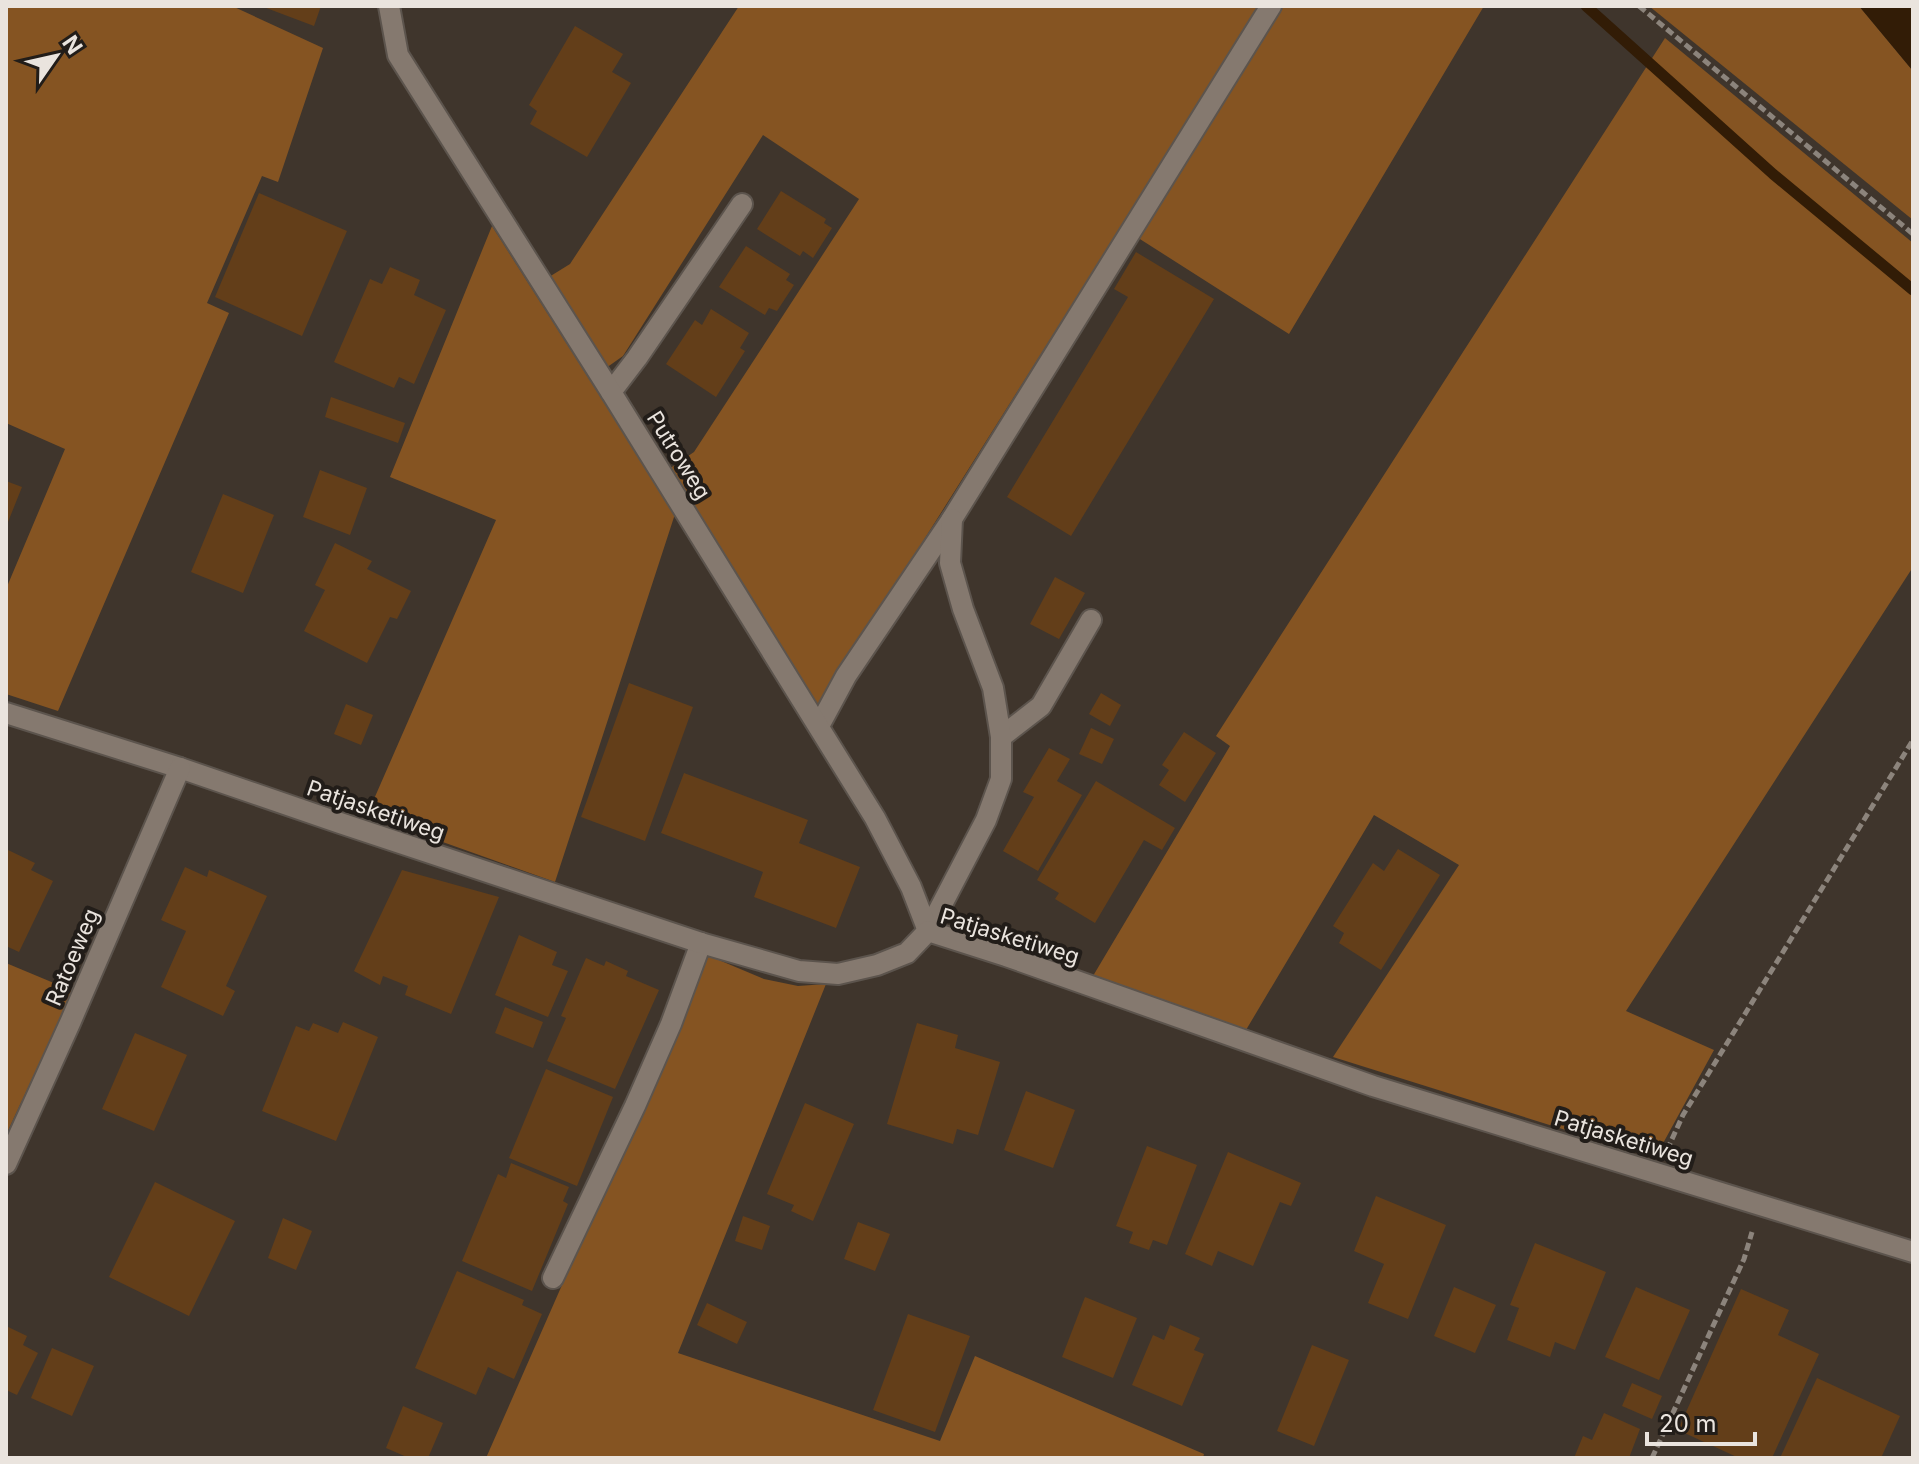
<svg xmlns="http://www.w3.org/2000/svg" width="1919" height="1464" viewBox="0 0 1919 1464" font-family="Inter,sans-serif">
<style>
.green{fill:#855422}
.water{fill:#321c06}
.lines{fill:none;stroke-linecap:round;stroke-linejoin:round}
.stream{stroke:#321c06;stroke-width:11}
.building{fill:#633e19}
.service-casing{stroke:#5c544d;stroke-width:24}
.minor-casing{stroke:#5c544d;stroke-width:24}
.path{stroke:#8c847c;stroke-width:5;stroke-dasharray:8 4;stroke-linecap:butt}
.service{stroke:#85796f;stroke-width:20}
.minor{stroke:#85796f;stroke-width:20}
.labels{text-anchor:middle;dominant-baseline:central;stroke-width:8;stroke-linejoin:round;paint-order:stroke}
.street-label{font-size:22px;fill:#eae4de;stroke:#221d19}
</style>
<rect width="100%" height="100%" fill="#3f352c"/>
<!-- green -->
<g class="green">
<polygon points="6,6 232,6 323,48 278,182 262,176 207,303 229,313 58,711 6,694 6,589 65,449 6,423"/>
<polygon points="739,6 1484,6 1289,334 1121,227 818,708 669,469 694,452 859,199 763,135 623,356 606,368 549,277 570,264"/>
<polygon points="1649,6 1859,6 1913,71 1913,220"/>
<polygon points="1665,38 1913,243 1913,567 1626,1011 1714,1050 1655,1158 1333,1057 1459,865 1374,815 1246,1030 1090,981 1230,746 1216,736"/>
<polygon points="492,226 675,514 555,882 367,815 496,520 390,477"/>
<polygon points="707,955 764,979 798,986 826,984 678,1353 940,1441 975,1356 1204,1454 1203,1458 486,1458"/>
<polygon points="6,963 73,991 6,1135"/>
</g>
<!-- water -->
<polygon class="water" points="1859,6 1913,6 1913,71"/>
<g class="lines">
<!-- stream -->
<polyline class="stream" points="1586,6 1773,174 1913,290"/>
</g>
<!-- building -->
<g class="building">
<polygon points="261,6 321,6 314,26"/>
<polygon points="575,26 623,54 612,72 631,83 587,157 530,124 537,111 529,105"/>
<polygon points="781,191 826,219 824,223 832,228 813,258 803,251 800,256 757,229"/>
<polygon points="259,193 347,231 302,336 215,297"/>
<polygon points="746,246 790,274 786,280 794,285 777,311 769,308 765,315 719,287"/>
<polygon points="1136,252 1214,299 1071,536 1007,497 1128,297 1114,289"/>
<polygon points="390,267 420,280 414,295 446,310 414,384 399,377 394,388 334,362 370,279 382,284"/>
<polygon points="711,309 749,333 740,348 745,351 716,397 666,364 695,320 702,325"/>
<polygon points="331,397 405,423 398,443 325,417"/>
<polygon points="320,470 367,488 350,535 303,517"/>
<polygon points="6,481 22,487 6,527"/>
<polygon points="223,494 274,515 243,593 191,572"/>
<polygon points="335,543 372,561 367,569 411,591 397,619 390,617 367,663 304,631 325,590 315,585"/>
<polygon points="1055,577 1085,593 1059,639 1030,624"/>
<polygon points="629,683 693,707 645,841 581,817"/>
<polygon points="1101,693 1121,705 1110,726 1089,714"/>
<polygon points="346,704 373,715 361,745 334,734"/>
<polygon points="1091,728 1114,739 1102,764 1079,754"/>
<polygon points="1184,732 1216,753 1185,802 1159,785 1169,770 1162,765"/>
<polygon points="1049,748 1070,759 1057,781 1082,795 1038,871 1003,851 1034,797 1023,792"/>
<polygon points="684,773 808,820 799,843 860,867 836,928 754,897 763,872 661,833"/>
<polygon points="1096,781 1175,828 1162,850 1144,840 1095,923 1055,899 1059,893 1037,880"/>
<polygon points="6,849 35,863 31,870 53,881 19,952 6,946"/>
<polygon points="1398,849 1440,875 1381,970 1339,943 1344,933 1333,926 1373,863 1384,871"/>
<polygon points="185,867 207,877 209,870 267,896 226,986 235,991 223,1016 161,987 186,931 161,920"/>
<polygon points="402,870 499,897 451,1014 405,995 408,986 383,976 380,985 354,971"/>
<polygon points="519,935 557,952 552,965 568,971 548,1017 495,995"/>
<polygon points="586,958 604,966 606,961 628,971 626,976 659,990 615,1089 547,1061 566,1018 561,1016"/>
<polygon points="505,1007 543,1022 533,1048 495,1033"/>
<polygon points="343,1022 378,1037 336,1141 262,1111 296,1026 309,1031 313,1023 338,1033"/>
<polygon points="917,1023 958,1035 955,1048 1000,1062 978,1135 957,1129 953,1144 887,1124"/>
<polygon points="135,1033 187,1055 154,1131 102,1109"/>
<polygon points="546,1069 613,1097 577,1186 509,1158"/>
<polygon points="1026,1091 1075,1110 1053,1168 1004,1150"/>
<polygon points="805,1103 854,1124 813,1221 791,1211 794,1205 767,1194"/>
<polygon points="1147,1146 1197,1165 1167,1245 1153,1240 1149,1250 1129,1243 1133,1232 1116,1226"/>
<polygon points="1228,1152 1301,1183 1291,1206 1280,1202 1253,1266 1218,1251 1212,1266 1185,1254"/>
<polygon points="511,1163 569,1187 563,1201 568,1204 532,1291 462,1261 498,1174 506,1178"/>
<polygon points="155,1182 235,1221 189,1316 109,1277"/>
<polygon points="1376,1196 1446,1225 1408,1319 1368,1303 1384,1264 1354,1251"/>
<polygon points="743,1216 770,1226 762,1250 735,1241"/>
<polygon points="283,1218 312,1231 296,1270 268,1258"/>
<polygon points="858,1222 890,1234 875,1271 844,1259"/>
<polygon points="1535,1243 1606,1272 1575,1350 1555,1342 1550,1357 1507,1340 1519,1308 1510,1305"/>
<polygon points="457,1271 524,1300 522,1305 542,1314 514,1379 488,1367 476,1395 415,1368"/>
<polygon points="1454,1287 1496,1305 1475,1353 1434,1336"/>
<polygon points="1636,1287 1690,1310 1659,1380 1605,1357"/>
<polygon points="1741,1289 1789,1310 1778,1335 1819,1354 1772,1458 1739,1458 1678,1430"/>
<polygon points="1085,1297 1137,1318 1113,1378 1062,1357"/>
<polygon points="707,1303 747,1322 737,1344 697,1325"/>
<polygon points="908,1314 970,1336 935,1432 873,1410"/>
<polygon points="1170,1325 1200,1338 1194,1350 1204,1354 1182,1406 1132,1385 1153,1335 1164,1340"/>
<polygon points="6,1326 27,1336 23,1345 38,1353 17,1395 6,1390"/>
<polygon points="1312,1345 1349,1360 1314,1446 1277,1431"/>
<polygon points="52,1348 94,1366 72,1416 31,1398"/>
<polygon points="1817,1378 1900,1416 1881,1458 1780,1458"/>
<polygon points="1632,1383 1662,1396 1652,1419 1622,1406"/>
<polygon points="403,1406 443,1423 428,1458 409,1458 386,1448"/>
<polygon points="1604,1413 1640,1429 1629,1458 1574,1458 1583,1436 1592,1440"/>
</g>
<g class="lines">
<!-- service casing -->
<g class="service-casing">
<g id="service">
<polyline points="611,392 637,358 742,204"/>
<polyline points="819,726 846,676 952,519 1271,6"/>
<polyline points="1001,737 1041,706 1091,620"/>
<polyline points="928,931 986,820 1001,779 1001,737 993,688 963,609 950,563 952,519"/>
<polyline points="553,1278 635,1106 671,1024 701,943"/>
</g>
</g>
<!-- minor casing -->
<g class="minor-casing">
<g id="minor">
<polyline points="389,6 398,55 611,392 875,818 911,887 928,931"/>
<polyline points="6,713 180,768 340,823 701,943 799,971 838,974 877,965 907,953 928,931 1006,956 1373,1086 1913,1252"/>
<polyline points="6,1164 70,1023 180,768"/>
</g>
</g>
<!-- path -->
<g class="path">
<polyline points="1639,6 1913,234"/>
<polyline points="1667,1150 1683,1115 1913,740"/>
<polyline points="1652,1458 1744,1259 1752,1232"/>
</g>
<!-- service -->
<use href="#service" class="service"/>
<!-- minor -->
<use href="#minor" class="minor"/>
</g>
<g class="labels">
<!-- street labels -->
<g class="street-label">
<text transform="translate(679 455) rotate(58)">Putroweg</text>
<text transform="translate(376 810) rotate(19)">Patjasketiweg</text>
<text transform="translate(1010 936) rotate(17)">Patjasketiweg</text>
<text transform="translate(72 957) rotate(-67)">Ratoeweg</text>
<text transform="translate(1624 1138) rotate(17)">Patjasketiweg</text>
</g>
</g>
<!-- border -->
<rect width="1919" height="1464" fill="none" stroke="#eae4de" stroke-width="16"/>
<!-- north arrow -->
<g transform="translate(56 56) rotate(56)" stroke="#221d19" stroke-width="6" paint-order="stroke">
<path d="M0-6L14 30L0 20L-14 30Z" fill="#eae4de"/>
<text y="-12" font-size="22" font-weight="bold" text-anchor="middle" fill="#eae4de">N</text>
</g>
<!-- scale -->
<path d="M1647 1432v12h108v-12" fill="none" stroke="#eae4de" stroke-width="4"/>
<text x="1659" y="1432" font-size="24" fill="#eae4de" stroke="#221d19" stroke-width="6" paint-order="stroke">20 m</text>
</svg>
